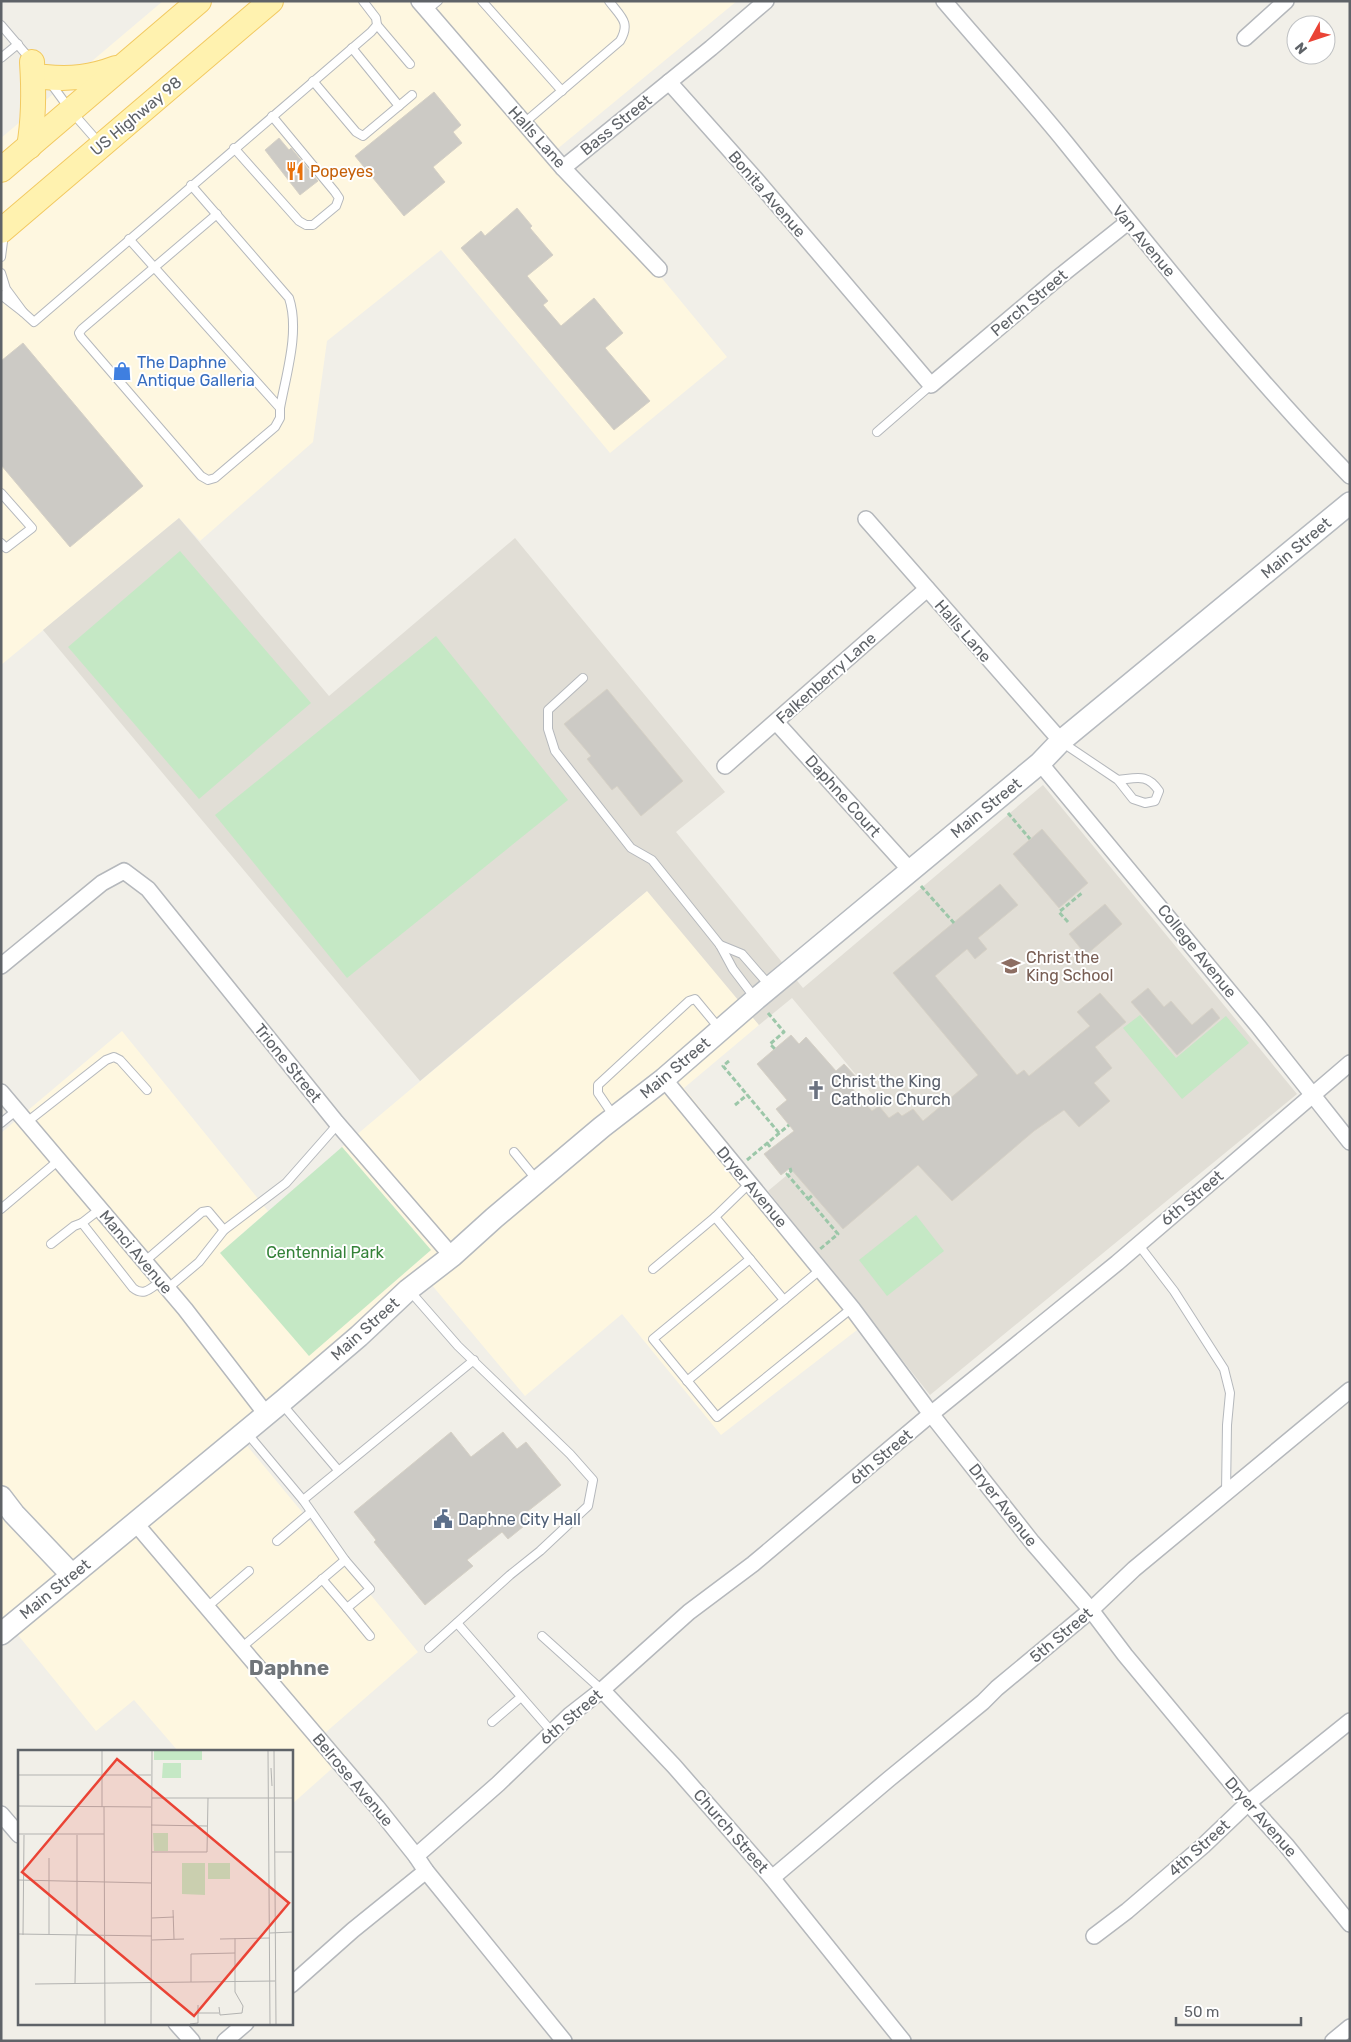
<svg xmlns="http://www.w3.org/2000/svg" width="1351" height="2042" viewBox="0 0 1351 2042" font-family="Rubik,sans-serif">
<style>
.commercial{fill:#fef7e0}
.education{fill:#e1ded6}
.green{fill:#c5e8c5}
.building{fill:#cccac5;stroke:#d6d1c6}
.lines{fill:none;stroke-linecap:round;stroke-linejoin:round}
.lane-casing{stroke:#b5b8bc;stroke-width:10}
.street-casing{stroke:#b5b8bc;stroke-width:18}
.secondary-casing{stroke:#b6babf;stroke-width:24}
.primary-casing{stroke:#f2c960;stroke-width:26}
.path{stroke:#9cc7a9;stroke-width:3;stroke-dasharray:5 2.5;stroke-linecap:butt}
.lane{stroke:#fff;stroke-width:8}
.street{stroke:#fff;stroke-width:15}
.secondary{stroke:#fff;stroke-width:21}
.primary{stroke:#fff2af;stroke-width:24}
.labels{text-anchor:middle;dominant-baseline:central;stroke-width:4;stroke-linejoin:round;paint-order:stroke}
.street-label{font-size:16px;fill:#5f6368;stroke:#fff}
.food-label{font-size:16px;fill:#c56008;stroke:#fff;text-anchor:start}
.shop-label{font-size:16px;fill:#366cbe;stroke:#fff;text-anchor:start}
.education-label{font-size:16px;fill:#785e54;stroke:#fff;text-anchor:start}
.worship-label{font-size:16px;fill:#5b616d;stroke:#fff;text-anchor:start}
.park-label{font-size:16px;fill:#348238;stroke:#fff}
.service-label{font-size:16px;fill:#4e5e75;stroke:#fff;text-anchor:start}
.district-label{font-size:21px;font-weight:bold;fill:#70757a;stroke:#fff}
.inset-road{fill:none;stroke:#b3b3b1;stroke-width:1}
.view{fill:#ea4335;fill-opacity:0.15;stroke:#ea4335;stroke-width:2.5}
.inset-edge{fill:none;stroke:#5f6368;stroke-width:2.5}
</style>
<rect width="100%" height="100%" fill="#f1efe8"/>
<!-- commercial -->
<g class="commercial">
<polygon points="163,1 737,1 556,150 727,357 610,453 441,250 327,341 313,442 200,541 179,518 1,665 1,138"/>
<polygon points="648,890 759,1025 684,1088 870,1320 721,1435 622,1314 525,1396 431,1284 244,1442 418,1652 325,1733 346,1756 291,1805 291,1751 178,1751 134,1700 96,1731 5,1619 1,1622 1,1133 122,1031 268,1211 220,1253 431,1250 342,1147"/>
</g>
<!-- education -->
<polygon class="education" points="179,518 329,696 515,538 725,792 676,832 803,988 1043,785 1297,1094 930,1395 768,1191 877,1100 792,998 759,1025 647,891 420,1081 43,630"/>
<!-- green -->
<g class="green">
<polygon points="180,551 311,703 199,799 68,647"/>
<polygon points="436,636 568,800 347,978 215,815"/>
<polygon points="1140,1015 1176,1058 1226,1016 1249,1043 1182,1099 1123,1028"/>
<polygon points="342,1147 431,1250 309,1356 220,1253"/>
<polygon points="916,1215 944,1251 887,1296 859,1260"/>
</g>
<!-- building -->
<g class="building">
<polygon points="434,92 461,125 453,132 462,143 433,167 445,182 404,216 355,156"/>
<polygon points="279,138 289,150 291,148 318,181 300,195 265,150"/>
<polygon points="517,208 532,226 530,228 553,255 527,276 548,301 543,305 561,326 594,298 623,333 605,348 650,401 614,430 461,248 481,231 485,236"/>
<polygon points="23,343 143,486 70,547 1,465 1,361"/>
<polygon points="607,689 683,781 641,816 617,786 612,790 587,759 591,756 564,724"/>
<polygon points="1042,829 1088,883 1059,908 1013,854"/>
<polygon points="1000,884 1018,905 978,938 987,949 975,959 967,949 935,976 1017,1075 1024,1070 1029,1076 1090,1026 1077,1012 1100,993 1126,1022 1095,1047 1112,1068 1094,1083 1110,1101 1079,1127 1064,1110 1034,1131 952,1201 918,1165 843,1229 790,1168 781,1175 764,1154 794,1131 776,1109 787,1100 757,1064 791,1035 799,1044 806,1037 836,1071 844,1064 858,1079 850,1086 872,1111 879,1106 889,1118 898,1112 902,1116 913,1109 923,1121 978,1075 893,973"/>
<polygon points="1105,904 1122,924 1086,955 1069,934"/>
<polygon points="1148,988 1164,1007 1171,1001 1192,1025 1212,1008 1220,1018 1177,1055 1131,1002"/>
<polygon points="451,1432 471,1457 503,1432 517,1449 526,1442 561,1485 523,1515 529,1522 508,1539 502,1532 467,1560 473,1566 425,1605 374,1542 376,1540 354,1512"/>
</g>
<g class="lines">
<!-- lane casing -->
<g class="lane-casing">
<g id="lane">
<polyline points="482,1 562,91"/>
<polyline points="427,10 438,1"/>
<polyline points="1,25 30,59"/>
<polyline points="377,25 410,64"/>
<polyline points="352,48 399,106"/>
<polyline points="1,58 18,44"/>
<polyline points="49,81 71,111 100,144"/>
<polyline points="313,81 356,132 363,136 412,95"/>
<path d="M524 123 620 41C631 22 621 17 609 1"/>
<polyline points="234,148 299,221 306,225 313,225 336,206 339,198 335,192 272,116"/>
<path d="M191 185 289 298C300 331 286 375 280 408"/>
<polyline points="129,239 280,408 280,418 275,427 215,478 208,480 201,476 81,337 79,333 82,329 217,214"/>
<polyline points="1,257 4,234"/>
<polyline points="1,273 6,289 23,312 1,295"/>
<polyline points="23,312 34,322 371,32 377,25 376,18 363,1"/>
<polyline points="877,432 931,385"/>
<polyline points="1,493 32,528 6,548 1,543"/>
<polyline points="583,678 548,710 548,729 555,751 631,848 652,860 720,945 733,969 755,998"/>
<path d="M1063 743 1118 780 1133 799 1145 803 1155 801 1159 791C1147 773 1137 778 1118 780"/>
<polyline points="720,945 742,954 769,985"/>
<polyline points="613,1115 598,1093 598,1085 689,1001 695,999 719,1028"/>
<polyline points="27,1122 106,1060 114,1057 120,1060 147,1090"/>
<polyline points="1,1123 17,1110"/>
<polyline points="514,1152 536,1179"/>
<polyline points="1,1209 59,1160"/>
<path d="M100 1209 82 1223 133 1288C144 1297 151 1288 161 1281"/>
<polyline points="51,1244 74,1226 82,1223"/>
<polyline points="1138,1244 1174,1291 1224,1369 1230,1393 1227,1425 1226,1492"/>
<polyline points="750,1259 653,1339 717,1417 852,1308"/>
<polyline points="144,1262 202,1212 208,1211 224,1230"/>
<polyline points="653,1269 715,1217 750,1183"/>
<polyline points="167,1289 199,1262 224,1230 286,1183 338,1124"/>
<polyline points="409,1290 458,1346 570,1454 593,1480 588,1506 540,1551 510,1575 429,1648"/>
<polyline points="784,1300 820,1270"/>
<polyline points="687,1381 784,1300 715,1217"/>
<polyline points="281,1403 338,1470"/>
<polyline points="247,1433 303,1500 345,1560 370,1589 347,1608 322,1579"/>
<polyline points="303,1500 474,1360"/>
<polyline points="277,1541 311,1512"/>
<polyline points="206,1608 249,1571"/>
<polyline points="347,1608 370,1636"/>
<polyline points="457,1623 552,1732"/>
<polyline points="542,1636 602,1690"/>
<polyline points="241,1648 345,1560"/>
<polyline points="492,1722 521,1697"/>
</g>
</g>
<!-- street casing -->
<g class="street-casing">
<g id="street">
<polyline points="419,1 563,168 659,269"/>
<path d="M944 1C984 48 1026 94 1065 142 1157 256 1248 371 1350 476"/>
<polyline points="1245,38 1286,1"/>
<polyline points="669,82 759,183 931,385 1059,277 1128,222"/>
<polyline points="563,168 711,48 766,1"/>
<polyline points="866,519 1061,741"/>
<polyline points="776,722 910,870"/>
<polyline points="1040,763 1258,1026 1350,1142"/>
<polyline points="725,766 927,589"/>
<polyline points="1,966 102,883 124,871 148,889 336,1122 452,1256"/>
<polyline points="664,1079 852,1308 931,1414 1032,1542 1091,1610 1125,1655 1248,1803 1286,1845 1350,1924"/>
<polyline points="1,1092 185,1309 266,1414"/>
<polyline points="136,1524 377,1807 416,1856 426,1871 564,2041"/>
<polyline points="602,1690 674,1766 772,1878 903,2041"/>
<polyline points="1,1814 19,1835"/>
<polyline points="416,1856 498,1784 570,1715 602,1690 689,1612 753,1564 931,1414 1117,1263 1350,1063"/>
<polyline points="772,1878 889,1779 983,1702 997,1688 1091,1610 1134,1569 1350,1390"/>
<polyline points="1094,1936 1127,1911 1203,1846 1248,1803 1350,1721"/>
<polyline points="291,1985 353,1930 426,1871"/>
<polyline points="176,2023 192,2041"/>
<polyline points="225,2041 246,2023"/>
<polyline points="1333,2041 1350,2027"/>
</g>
</g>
<!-- secondary casing -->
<g class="secondary-casing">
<g id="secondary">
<polyline points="1,1497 14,1514 72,1575"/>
<polyline points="1,1634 284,1400 359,1336 408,1290 452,1256 494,1218 602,1127 664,1079 756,999 1040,763 1061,741 1350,503"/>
</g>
</g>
<!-- primary casing -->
<g class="primary-casing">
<g id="primary">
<path d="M45 77C71 80 92 77 116 68"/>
<path d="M29 147C34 118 34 91 32 62"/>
<polyline points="1,170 199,1"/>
<polyline points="1,231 271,1"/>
</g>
</g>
<!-- path -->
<g class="path">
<polyline points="1008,813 1030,839"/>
<polyline points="921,886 954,923"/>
<polyline points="1068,922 1059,912 1082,893"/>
<polyline points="768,1013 784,1032 770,1044 775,1049"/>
<polyline points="729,1061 723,1066 779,1133"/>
<polyline points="735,1105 747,1095"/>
<polyline points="767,1143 771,1148"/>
<polyline points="747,1160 789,1125"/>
<polyline points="790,1168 791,1171 787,1174 838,1234 820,1249"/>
<polyline points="808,1199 813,1195"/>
</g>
<!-- lane -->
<use href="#lane" class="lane"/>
<!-- street -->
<use href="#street" class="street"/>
<!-- secondary -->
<use href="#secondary" class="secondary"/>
<!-- primary -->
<use href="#primary" class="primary"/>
</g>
<!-- icons -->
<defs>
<g id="restaurant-bare" transform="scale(1.5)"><path d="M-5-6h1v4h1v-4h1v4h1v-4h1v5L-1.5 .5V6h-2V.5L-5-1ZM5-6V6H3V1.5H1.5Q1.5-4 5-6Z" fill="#e8710a" stroke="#fff" stroke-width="2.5" paint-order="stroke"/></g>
<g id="shop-bare" transform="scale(1.5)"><path d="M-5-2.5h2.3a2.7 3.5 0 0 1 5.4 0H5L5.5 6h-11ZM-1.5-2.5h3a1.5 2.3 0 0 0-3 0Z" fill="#3f7fe0" stroke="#fff" stroke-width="2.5" paint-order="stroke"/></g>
<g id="school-bare" transform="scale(1.5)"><path d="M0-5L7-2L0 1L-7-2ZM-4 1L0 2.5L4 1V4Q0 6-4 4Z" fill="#8d6e63" stroke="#fff" stroke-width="2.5" paint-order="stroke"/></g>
<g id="church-bare" transform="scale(1.5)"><path d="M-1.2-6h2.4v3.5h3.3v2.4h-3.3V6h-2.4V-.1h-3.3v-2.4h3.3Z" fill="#6b7280" stroke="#fff" stroke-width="2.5" paint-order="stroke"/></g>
<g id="civic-bare" transform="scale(1.5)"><path d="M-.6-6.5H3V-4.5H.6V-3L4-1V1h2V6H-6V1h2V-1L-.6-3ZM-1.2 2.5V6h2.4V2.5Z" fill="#5c6f8a" stroke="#fff" stroke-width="2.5" paint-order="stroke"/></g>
</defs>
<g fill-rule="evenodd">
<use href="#restaurant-bare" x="295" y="171"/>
<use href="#shop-bare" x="122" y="371"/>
<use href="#school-bare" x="1011" y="966"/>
<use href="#church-bare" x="816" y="1090"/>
<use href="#civic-bare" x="443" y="1519"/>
</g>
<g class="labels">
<!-- street labels -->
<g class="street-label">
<text transform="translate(136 116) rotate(-40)">US Highway 98</text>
<text transform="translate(616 125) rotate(-39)">Bass Street</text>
<text transform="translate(537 137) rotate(48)">Halls Lane</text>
<text transform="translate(767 194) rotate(49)">Bonita Avenue</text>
<text transform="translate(1144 241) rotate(50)">Van Avenue</text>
<text transform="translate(1029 303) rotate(-40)">Perch Street</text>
<text transform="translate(1296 548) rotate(-40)">Main Street</text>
<text transform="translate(963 631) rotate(49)">Halls Lane</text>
<text transform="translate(826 678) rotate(-42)">Falkenberry Lane</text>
<text transform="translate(843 796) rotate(48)">Daphne Court</text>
<text transform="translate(986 808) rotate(-39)">Main Street</text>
<text transform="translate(1197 951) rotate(51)">College Avenue</text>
<text transform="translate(288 1063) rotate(51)">Trione Street</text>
<text transform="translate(675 1068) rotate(-40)">Main Street</text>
<text transform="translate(752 1187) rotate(50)">Dryer Avenue</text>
<text transform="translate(1192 1198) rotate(-40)">6th Street</text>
<text transform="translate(136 1252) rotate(50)">Manci Avenue</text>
<text transform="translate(365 1329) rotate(-42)">Main Street</text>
<text transform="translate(881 1457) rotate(-40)">6th Street</text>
<text transform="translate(1003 1505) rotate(52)">Dryer Avenue</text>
<text transform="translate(55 1589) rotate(-39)">Main Street</text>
<text transform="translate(1061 1635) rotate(-40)">5th Street</text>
<text transform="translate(571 1717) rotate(-40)">6th Street</text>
<text transform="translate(353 1780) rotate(50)">Belrose Avenue</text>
<text transform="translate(1261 1817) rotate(49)">Dryer Avenue</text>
<text transform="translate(731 1831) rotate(49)">Church Street</text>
<text transform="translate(1199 1848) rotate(-42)">4th Street</text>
</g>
<!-- food labels -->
<g class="food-label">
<text x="310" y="171">Popeyes</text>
</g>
<!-- shop labels -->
<g class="shop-label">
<text x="137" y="362">The Daphne<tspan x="137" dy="18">Antique Galleria</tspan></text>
</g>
<!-- education labels -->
<g class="education-label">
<text x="1026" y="957">Christ the<tspan x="1026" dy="18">King School</tspan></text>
</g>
<!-- worship labels -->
<g class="worship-label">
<text x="831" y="1081">Christ the King<tspan x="831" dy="18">Catholic Church</tspan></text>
</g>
<!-- park labels -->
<g class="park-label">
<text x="325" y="1252">Centennial Park</text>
</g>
<!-- service labels -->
<g class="service-label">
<text x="458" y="1519">Daphne City Hall</text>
</g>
<!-- district labels -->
<g class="district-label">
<text x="289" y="1667">Daphne</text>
</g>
</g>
<!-- overview -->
<g transform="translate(18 1750)">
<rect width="275" height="275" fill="#f1efe8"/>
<path d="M136 1H184V10H136ZM145 13H163V28H144ZM135 83H150V101H136ZM164 113H187V145L164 144ZM190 113H212V129H190Z" fill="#c5e8c5"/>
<path class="inset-road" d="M250 1 252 274M256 1 258 274M253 18 254 36M0 25H133M134 48H275M0 56 133 57M84 57V1M86 57 87 274M133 75 189 76M0 84H86M59 85V185M134 102H189L190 48M257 102H275M0 130 133 133M155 160 156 189M134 168 156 167M252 183 275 182M0 184 134 186M31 184V108M5 185 6 85M202 189 252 188M134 190 166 189M173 232V204L217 203M57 233 58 185M17 234 257 231M180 255V263H201M201 257 202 265 224 263 225 256 217 242V188M133 274 134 1M172 274 180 273V263"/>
<path class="view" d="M99 9 271 153 176 266 4 122Z"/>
<rect width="275" height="275" class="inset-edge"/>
</g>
<!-- border -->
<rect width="1351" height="2042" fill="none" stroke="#5f6368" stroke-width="5"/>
<!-- north arrow -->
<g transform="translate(1311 40) rotate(230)"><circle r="24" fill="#ffffff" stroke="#bfc1c3"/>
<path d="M0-4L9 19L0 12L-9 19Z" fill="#ea4335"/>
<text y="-8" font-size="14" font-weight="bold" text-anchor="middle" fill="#5f6368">N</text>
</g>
<!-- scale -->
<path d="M1176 2017v8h125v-8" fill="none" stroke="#5f6368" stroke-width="2.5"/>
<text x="1184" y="2017" font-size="15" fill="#5f6368" stroke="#ffffff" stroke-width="4" paint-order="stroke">50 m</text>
</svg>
